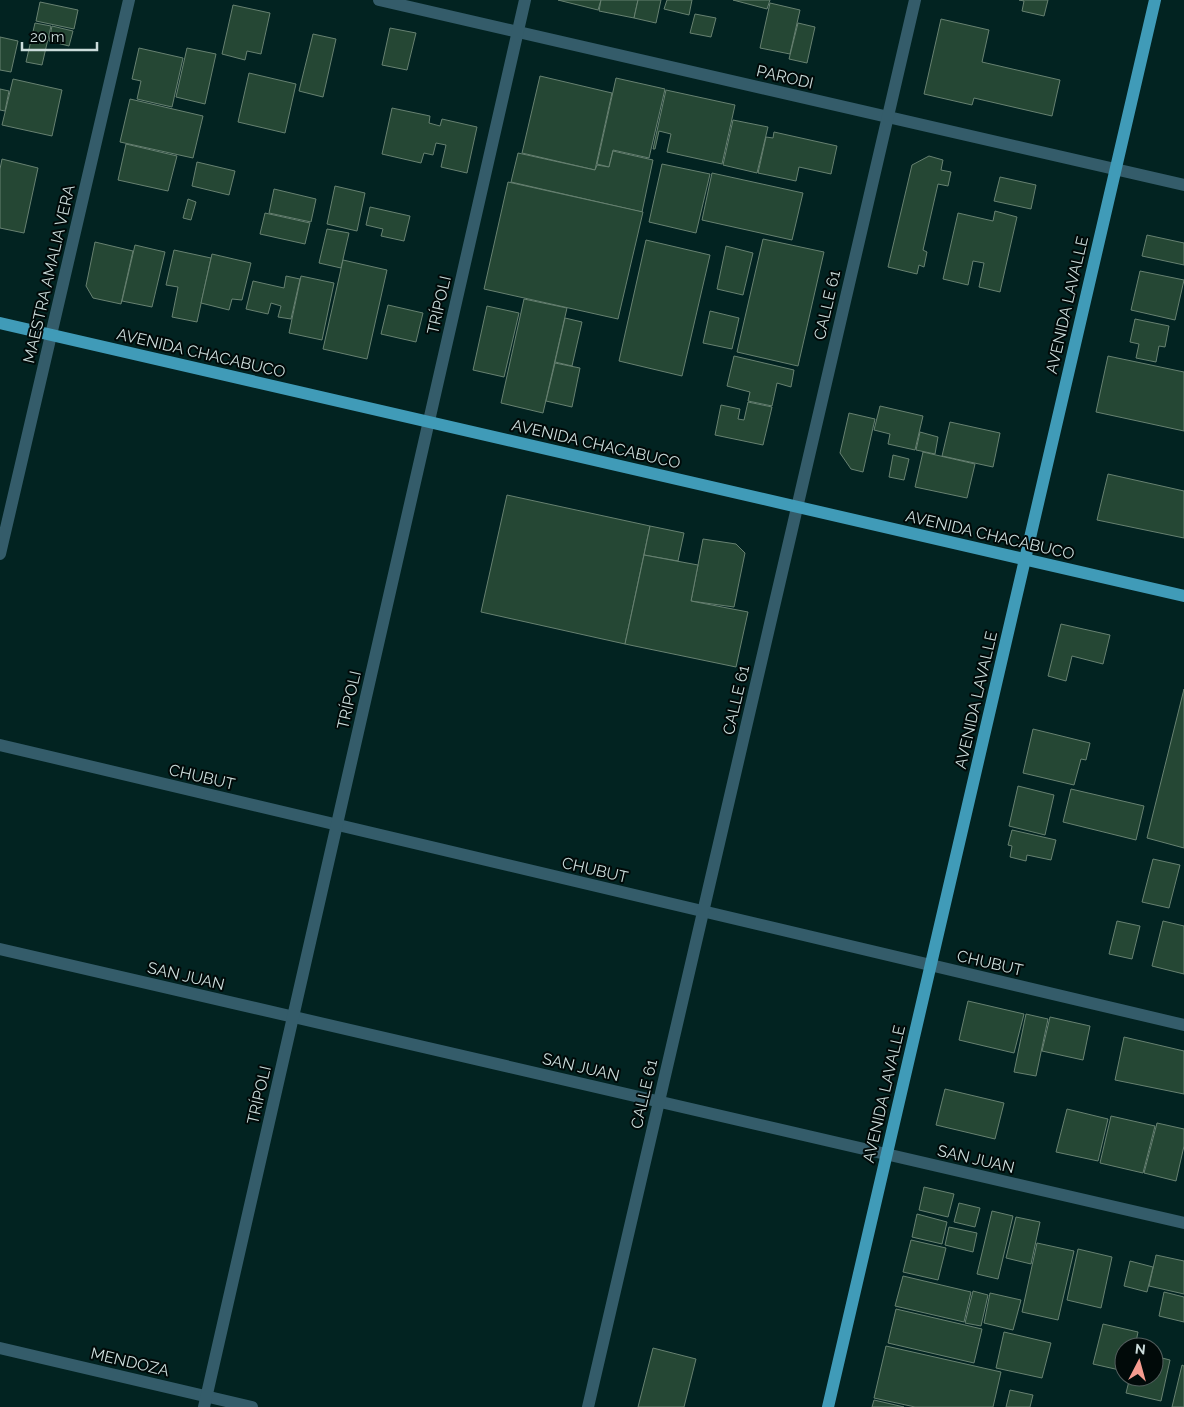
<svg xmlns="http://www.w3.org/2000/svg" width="1184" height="1407" viewBox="0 0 1184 1407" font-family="Raleway,sans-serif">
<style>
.building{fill:#254734;stroke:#678171}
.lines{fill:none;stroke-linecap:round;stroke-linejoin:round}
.street{stroke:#345c6a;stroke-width:12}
.primary{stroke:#409bb8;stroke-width:12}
.labels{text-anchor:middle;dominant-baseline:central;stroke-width:4;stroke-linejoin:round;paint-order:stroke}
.street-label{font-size:16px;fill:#cbdcdb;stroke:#010a09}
</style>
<rect width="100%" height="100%" fill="#022321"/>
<!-- building -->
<g class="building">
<polygon points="558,0 601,0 598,10"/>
<polygon points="601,0 638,0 634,18 599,11"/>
<polygon points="638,0 661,0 656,23 634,18"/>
<polygon points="667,0 692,0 689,15 664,9"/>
<polygon points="733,0 770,0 767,9"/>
<polygon points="1019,0 1048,0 1044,16 1022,11 1024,1"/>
<polygon points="40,2 78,10 74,29 36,21"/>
<polygon points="770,3 800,10 790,54 760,48"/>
<polygon points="233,5 270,13 261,54 247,51 245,60 222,54"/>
<polygon points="695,14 716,18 711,37 690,33"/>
<polygon points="941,19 989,30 982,62 1060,80 1052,116 974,98 972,105 924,94"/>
<polygon points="35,23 51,26 42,65 26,62"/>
<polygon points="798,23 815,27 807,63 789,59"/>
<polygon points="52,26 73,31 69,46 49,41"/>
<polygon points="390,28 416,33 407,70 382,65"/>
<polygon points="313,34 336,39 323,97 299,91"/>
<polygon points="0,37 18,41 11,72 0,70"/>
<polygon points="139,48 183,58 172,107 137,99 141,81 132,79"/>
<polygon points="187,48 216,54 205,104 176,97"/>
<polygon points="249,73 296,84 285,133 238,122"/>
<polygon points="540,76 612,93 595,170 522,153"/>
<polygon points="616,78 665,89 649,158 613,150 609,167 597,164"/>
<polygon points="13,79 62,90 52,136 2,125"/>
<polygon points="0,89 9,91 5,111 0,110"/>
<polygon points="666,90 735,105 722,164 667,152 671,134 659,131 655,149 653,149"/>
<polygon points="130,99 203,116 193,158 120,142"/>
<polygon points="392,108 430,116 429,123 440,126 442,119 477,127 467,173 441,167 446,145 436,143 433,155 424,153 421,163 382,154"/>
<polygon points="733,120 768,127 757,173 723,165"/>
<polygon points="774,132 837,146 831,174 799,167 796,181 758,173 766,137 773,138"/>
<polygon points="126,144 177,156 168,191 118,180"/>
<polygon points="613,151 653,160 642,212 511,182 518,153 595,170 597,165 609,167"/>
<polygon points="929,156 943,160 941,170 951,172 948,186 938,184 923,250 927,252 924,267 919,265 917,274 888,267 912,165"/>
<polygon points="2,159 38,168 24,233 0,228 0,169"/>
<polygon points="197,162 235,171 229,195 192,186"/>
<polygon points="662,164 710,174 696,233 649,222"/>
<polygon points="712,173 803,193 792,240 702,220"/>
<polygon points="1000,177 1036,185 1031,209 994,201"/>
<polygon points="508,182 643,212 618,319 484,289"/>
<polygon points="335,186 365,193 357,231 327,224"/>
<polygon points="274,189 316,199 311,222 269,213"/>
<polygon points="188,199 196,202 191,220 183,218"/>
<polygon points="370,207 410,216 404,241 381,236 383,229 366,225"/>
<polygon points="995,211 1017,217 1000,292 979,287 984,263 973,261 968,285 943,279 958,213 993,221"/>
<polygon points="265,213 310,223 305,244 260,234"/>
<polygon points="327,229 349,233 341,268 319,263"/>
<polygon points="1147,235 1184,243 1184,265 1142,256"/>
<polygon points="763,239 824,252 798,366 737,352"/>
<polygon points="646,240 710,255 682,376 619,361"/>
<polygon points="95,242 133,251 121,304 93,298 86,286"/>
<polygon points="135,245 165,252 152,307 122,301"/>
<polygon points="726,246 753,253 743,295 717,289"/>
<polygon points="174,250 211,258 197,322 172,317 178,287 166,285"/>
<polygon points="212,254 251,263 242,300 232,299 229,310 201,303"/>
<polygon points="343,260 387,270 367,359 323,349"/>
<polygon points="1140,271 1184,280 1175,320 1131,310"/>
<polygon points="286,276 300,279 291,319 278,317 281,306 271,303 268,314 246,309 253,281 284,288"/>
<polygon points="301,276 334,283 322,340 289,333"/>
<polygon points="524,299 567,308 543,413 501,403"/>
<polygon points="388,305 423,313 416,342 381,334"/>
<polygon points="487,306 519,313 504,377 473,370"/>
<polygon points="710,311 739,318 732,349 703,343"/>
<polygon points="565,318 582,322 572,366 555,362"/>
<polygon points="1135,319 1169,326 1165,347 1159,346 1156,362 1136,358 1139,344 1130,342"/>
<polygon points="734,356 794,370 791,387 777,383 772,406 748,401 750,392 727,386"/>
<polygon points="1108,356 1184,372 1184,431 1096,412"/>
<polygon points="555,363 580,368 572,407 546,401"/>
<polygon points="748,402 772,407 763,445 715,435 721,405 740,409 738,419 744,420"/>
<polygon points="880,406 923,416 915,450 888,444 890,434 874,430"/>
<polygon points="849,413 875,419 863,472 851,469 840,453"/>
<polygon points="950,422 1000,433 993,467 942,456"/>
<polygon points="920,432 938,437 935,454 916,450"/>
<polygon points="923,452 975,464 967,498 915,487"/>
<polygon points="893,455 909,459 904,480 889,477"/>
<polygon points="1108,474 1184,491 1184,538 1097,520"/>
<polygon points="507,495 650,526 625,644 481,612"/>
<polygon points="650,526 684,533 678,561 644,555"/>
<polygon points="703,539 736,544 745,553 734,607 691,601"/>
<polygon points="644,555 698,565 691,601 748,612 736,667 625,644"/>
<polygon points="1061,624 1110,635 1103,664 1072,656 1066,681 1048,676"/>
<polygon points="1184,689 1184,848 1147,838"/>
<polygon points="1033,729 1090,743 1086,760 1081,759 1074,785 1023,773"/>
<polygon points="1018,786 1054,795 1045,835 1009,826"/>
<polygon points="1071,789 1144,806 1136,840 1063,822"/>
<polygon points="1012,830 1056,840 1051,860 1027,855 1026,861 1010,857 1012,846 1008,845"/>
<polygon points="1153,859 1180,865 1169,908 1142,902"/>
<polygon points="1117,921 1140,926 1132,959 1109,954"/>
<polygon points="1163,921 1184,926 1184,974 1152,966"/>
<polygon points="968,1001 1024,1014 1014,1053 959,1040"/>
<polygon points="1026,1014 1048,1019 1036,1076 1014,1072"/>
<polygon points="1050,1017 1090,1026 1083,1060 1042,1051"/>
<polygon points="1124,1037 1184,1051 1184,1094 1115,1080"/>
<polygon points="945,1089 1004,1103 995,1139 936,1125"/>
<polygon points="1067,1109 1108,1119 1098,1161 1056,1152"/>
<polygon points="1111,1116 1155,1126 1143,1173 1100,1163"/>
<polygon points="1157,1123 1184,1129 1184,1146 1176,1181 1144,1173"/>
<polygon points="924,1187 954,1194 948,1217 919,1210"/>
<polygon points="959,1203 980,1208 975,1227 954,1222"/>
<polygon points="992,1211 1013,1216 998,1279 977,1274"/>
<polygon points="917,1214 947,1222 942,1244 912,1237"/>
<polygon points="1016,1217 1040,1222 1031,1264 1006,1258"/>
<polygon points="949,1227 977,1233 973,1252 945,1245"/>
<polygon points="911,1240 946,1248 938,1280 903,1272"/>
<polygon points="1037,1243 1074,1251 1058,1320 1022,1312"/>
<polygon points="1078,1249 1112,1257 1101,1308 1067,1300"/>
<polygon points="1156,1255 1184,1261 1184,1294 1149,1286"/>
<polygon points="1130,1261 1153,1267 1147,1292 1124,1286"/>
<polygon points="903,1276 971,1292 964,1322 895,1306"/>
<polygon points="973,1291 988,1295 981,1326 965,1323"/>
<polygon points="1164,1292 1184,1297 1184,1322 1159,1316"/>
<polygon points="990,1293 1021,1300 1013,1330 984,1323"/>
<polygon points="896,1309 982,1329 974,1363 888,1343"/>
<polygon points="1103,1324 1138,1332 1135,1347 1124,1347 1124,1371 1093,1364"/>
<polygon points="1004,1332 1051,1343 1042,1378 996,1368"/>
<polygon points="886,1346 1001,1372 993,1407 915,1407 874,1398"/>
<polygon points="653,1348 696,1359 684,1407 638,1407"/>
<polygon points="1154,1356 1170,1360 1161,1401 1126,1393 1130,1377 1154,1377"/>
<polygon points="1182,1365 1184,1366 1184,1407 1172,1407"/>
<polygon points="1010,1390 1033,1395 1030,1407 1006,1407"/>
<polygon points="874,1400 904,1407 872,1407"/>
</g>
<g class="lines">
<!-- street -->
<g class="street">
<polyline points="379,0 1184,185"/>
<polyline points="0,554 129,0"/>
<polyline points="0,745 1184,1025"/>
<polyline points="0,949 1184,1223"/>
<polyline points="0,1348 252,1407"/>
<polyline points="204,1407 525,0"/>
<polyline points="588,1407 915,0"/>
</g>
<!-- primary -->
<g class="primary">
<polyline points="0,323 1184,596"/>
<polyline points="828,1407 1155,0"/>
</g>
</g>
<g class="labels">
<!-- street labels -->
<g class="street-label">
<text transform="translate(785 77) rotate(13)">PARODI</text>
<text transform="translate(49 274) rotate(-77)">MAESTRA AMALIA VERA</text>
<text transform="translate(439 305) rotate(-77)">TRÍPOLI</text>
<text transform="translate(827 305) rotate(-77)">CALLE 61</text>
<text transform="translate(1067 305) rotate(-77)">AVENIDA LAVALLE</text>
<text transform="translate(201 353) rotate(13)">AVENIDA CHACABUCO</text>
<text transform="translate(596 444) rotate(13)">AVENIDA CHACABUCO</text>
<text transform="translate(990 535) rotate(13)">AVENIDA CHACABUCO</text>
<text transform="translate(349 700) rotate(-77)">TRÍPOLI</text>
<text transform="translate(736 700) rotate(-77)">CALLE 61</text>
<text transform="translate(976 700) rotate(-77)">AVENIDA LAVALLE</text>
<text transform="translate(202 777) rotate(13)">CHUBUT</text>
<text transform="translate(595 870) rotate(13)">CHUBUT</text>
<text transform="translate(990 963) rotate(13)">CHUBUT</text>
<text transform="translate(186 976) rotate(13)">SAN JUAN</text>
<text transform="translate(581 1067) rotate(13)">SAN JUAN</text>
<text transform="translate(644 1094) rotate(-77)">CALLE 61</text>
<text transform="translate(884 1094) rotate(-77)">AVENIDA LAVALLE</text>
<text transform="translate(259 1095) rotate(-77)">TRÍPOLI</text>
<text transform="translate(976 1159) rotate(13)">SAN JUAN</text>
<text transform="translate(130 1362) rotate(13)">MENDOZA</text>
</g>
</g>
<!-- north arrow -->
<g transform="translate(1139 1362) rotate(6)"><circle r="24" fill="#010a09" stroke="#525e5d"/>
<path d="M0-4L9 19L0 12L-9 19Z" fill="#f59c90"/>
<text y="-8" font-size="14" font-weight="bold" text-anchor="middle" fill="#cbdcdb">N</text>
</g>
<!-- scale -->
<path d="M22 42v8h75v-8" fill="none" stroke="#cbdcdb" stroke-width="2.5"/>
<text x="30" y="42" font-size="15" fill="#cbdcdb" stroke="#010a09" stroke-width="4" paint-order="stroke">20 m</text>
</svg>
